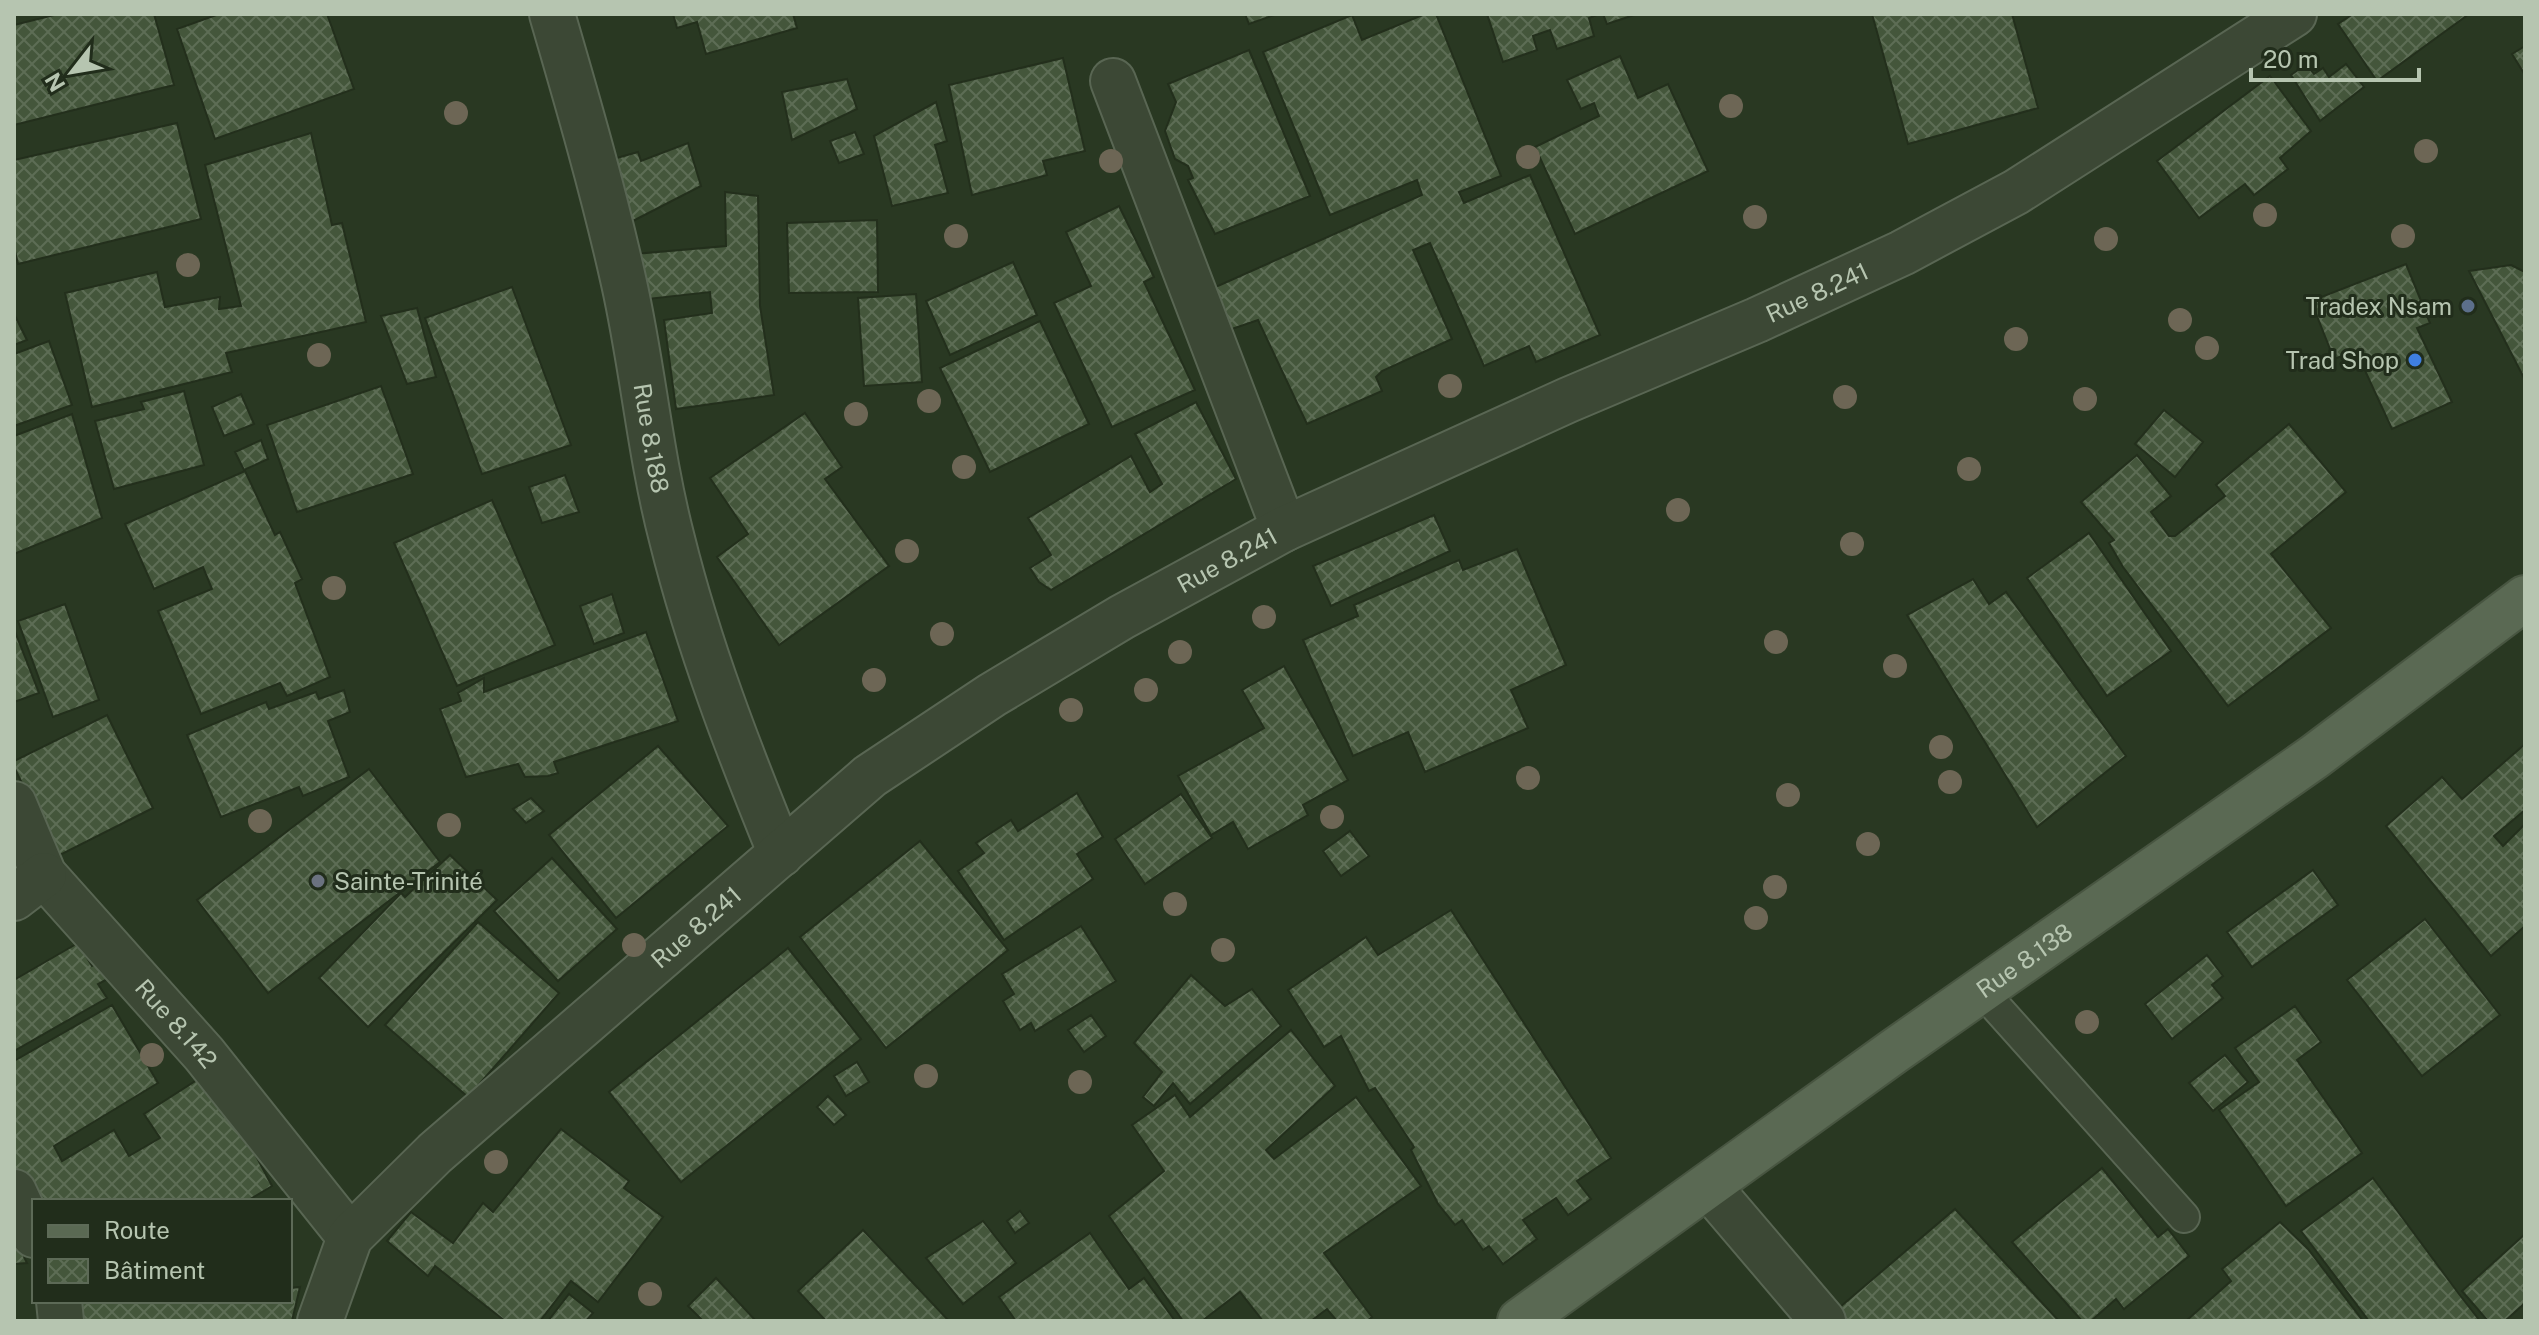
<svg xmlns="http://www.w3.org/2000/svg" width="2539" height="1335" viewBox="0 0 2539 1335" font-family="'Public Sans',sans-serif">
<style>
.building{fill:url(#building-cross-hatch);stroke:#232f1c;stroke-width:2}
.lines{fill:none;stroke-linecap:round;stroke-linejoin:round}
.service-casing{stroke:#596653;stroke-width:34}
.minor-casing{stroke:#596653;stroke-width:48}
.primary-casing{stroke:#485541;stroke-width:48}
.service{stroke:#3c4835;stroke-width:30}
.minor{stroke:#3c4835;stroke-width:44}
.primary{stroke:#5a6953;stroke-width:44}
.tree{fill:#6d6655}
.service-dot{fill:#5c6f8a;stroke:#212d1b;stroke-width:3}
.shop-dot{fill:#3f7fe0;stroke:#212d1b;stroke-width:3}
.worship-dot{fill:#6b7280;stroke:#212d1b;stroke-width:3}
.labels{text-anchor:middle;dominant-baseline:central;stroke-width:6;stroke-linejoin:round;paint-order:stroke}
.street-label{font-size:24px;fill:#b6c5b0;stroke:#212d1b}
.poi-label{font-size:24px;fill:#b6c5b0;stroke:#212d1b;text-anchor:end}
</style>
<defs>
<pattern id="building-cross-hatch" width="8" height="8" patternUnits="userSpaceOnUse" patternTransform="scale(2)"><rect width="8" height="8" fill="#44563b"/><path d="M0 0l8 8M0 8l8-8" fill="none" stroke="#5d6d55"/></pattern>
</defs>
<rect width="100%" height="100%" fill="#293822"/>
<!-- building -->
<g class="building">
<polygon points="58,14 154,14 174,85 14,125 14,25"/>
<polygon points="219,14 327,14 354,89 215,139 177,29"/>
<polygon points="673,14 793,14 797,28 706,54 697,22 677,28"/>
<polygon points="1245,14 1277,14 1249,24"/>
<polygon points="1425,14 1436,14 1501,176 1459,192 1464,203 1530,175 1600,335 1536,362 1529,346 1484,366 1430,243 1413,250 1452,339 1382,371 1376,377 1382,391 1307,424 1258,320 1229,330 1211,289 1422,195 1417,180 1330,215 1263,52 1352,15 1362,40"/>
<polygon points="1487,14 1599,14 1589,18 1594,36 1557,49 1550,30 1533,36 1537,50 1503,62"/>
<polygon points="1603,14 1637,14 1607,24"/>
<polygon points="1872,14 2012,14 2038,108 1908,144"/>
<polygon points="2353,14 2469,14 2377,81 2338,24"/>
<polygon points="2525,46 2525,75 2512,54"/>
<polygon points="1249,50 1310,196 1215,234 1188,180 1193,178 1188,166 1175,159 1165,131 1176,102 1168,84"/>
<polygon points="1620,56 1638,98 1668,84 1708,171 1575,234 1535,147 1599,116 1594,103 1581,109 1567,80"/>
<polygon points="1063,58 1085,151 1043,161 1047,175 972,195 949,85"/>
<polygon points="2306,64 2314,74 2323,68 2329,77 2346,64 2364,87 2320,121 2291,75"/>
<polygon points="2270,76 2311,131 2280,158 2288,169 2254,195 2245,184 2199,218 2157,161"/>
<polygon points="847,79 857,109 792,140 782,92"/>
<polygon points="936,102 947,141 935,145 948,193 892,206 874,136"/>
<polygon points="177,123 201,219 18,264 14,247 14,160"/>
<polygon points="855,132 864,154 839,163 830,141"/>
<polygon points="311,133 332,225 342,223 366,322 226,353 232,372 92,407 65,293 157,272 165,307 220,297 219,309 241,306 205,165"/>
<polygon points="688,143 701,186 627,224 606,161 638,152 641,161"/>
<polygon points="725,192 758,196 760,306 774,395 676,409 664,320 712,313 710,292 639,300 635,254 726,246"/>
<polygon points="1119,206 1154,277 1144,282 1195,390 1112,427 1054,303 1091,286 1066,232"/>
<polygon points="877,220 878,292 789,293 787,223"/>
<polygon points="1013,262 1037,315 950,355 926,301"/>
<polygon points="2406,264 2430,323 2417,328 2452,402 2392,429 2356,351 2334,359 2311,301"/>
<polygon points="2511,265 2525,272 2525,380 2469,271"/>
<polygon points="512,287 571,445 482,474 425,318"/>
<polygon points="916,294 922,382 864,386 858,298"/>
<polygon points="417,308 436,377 407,384 381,316"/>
<polygon points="14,314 27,340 14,345"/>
<polygon points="1040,321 1089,424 990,472 940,368"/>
<polygon points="49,341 72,405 14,426 14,354"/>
<polygon points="381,386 413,474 297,512 267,425"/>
<polygon points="184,391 204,465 114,489 95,421 144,409 141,402"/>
<polygon points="241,394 254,424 224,436 212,407"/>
<polygon points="1196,402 1236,479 1051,590 1039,582 1030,568 1051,555 1028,518 1131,456 1150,492 1162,484 1135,434"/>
<polygon points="2164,410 2203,442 2175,477 2135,444"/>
<polygon points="805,413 842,467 825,479 889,566 779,645 717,557 748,534 710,478"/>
<polygon points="72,414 102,518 14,554 14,436"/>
<polygon points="2289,424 2346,492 2271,554 2331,628 2228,706 2123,567 2109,543 2114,540 2081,502 2137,455 2171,496 2151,512 2169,536 2175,536 2225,496 2216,485"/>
<polygon points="261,440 268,459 244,470 235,452"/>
<polygon points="245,471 275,535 280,532 302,579 295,583 330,677 287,696 280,683 201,714 158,611 212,589 203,567 154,589 125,524"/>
<polygon points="565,475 579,512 542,523 529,487"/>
<polygon points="492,500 555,645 457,686 394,543"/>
<polygon points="1434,515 1450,551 1331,606 1313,566"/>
<polygon points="2089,533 2171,651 2107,696 2027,578"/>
<polygon points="1517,549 1566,665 1511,690 1528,728 1425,772 1408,732 1353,756 1303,640 1358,616 1354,605 1459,560 1463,570"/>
<polygon points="1973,579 1989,604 2006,592 2126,756 2037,827 1907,615"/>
<polygon points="612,594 624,633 594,644 580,606"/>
<polygon points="65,604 99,700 53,717 18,621"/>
<polygon points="14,629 39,693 14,702"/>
<polygon points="646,632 678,721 554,762 558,773 548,776 525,777 518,764 466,777 440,709 461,701 458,693 484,678 484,692"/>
<polygon points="1284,666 1348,780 1303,805 1308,815 1248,849 1233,822 1211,835 1178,776 1264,728 1242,690"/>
<polygon points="344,690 350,712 328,721 349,777 303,796 299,787 221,817 187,735 266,702 269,709 316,692 319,699"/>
<polygon points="107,715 153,808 58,856 14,767 14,761"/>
<polygon points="2525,744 2525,810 2494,836 2503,846 2525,824 2525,926 2491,956 2386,826 2442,777 2462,799"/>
<polygon points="658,746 728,826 616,918 549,835"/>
<polygon points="369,769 440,862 268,993 197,900"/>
<polygon points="1077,793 1103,837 1077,854 1093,879 1004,940 958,871 984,853 976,843 1011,820 1018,831"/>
<polygon points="1181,794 1212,838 1145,884 1115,839"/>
<polygon points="531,798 544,811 526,823 513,809"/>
<polygon points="1350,831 1369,856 1341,876 1323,851"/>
<polygon points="920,841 1008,950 886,1048 800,937"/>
<polygon points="450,855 497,900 368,1027 319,978 401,893 405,897"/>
<polygon points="552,858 617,929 558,981 494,911"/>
<polygon points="2313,870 2338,905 2252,967 2227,932"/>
<polygon points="1451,910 1611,1158 1577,1181 1591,1199 1568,1215 1556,1198 1523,1220 1537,1239 1503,1264 1489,1246 1483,1250 1462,1220 1455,1225 1438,1204 1411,1150 1414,1147 1375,1088 1369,1091 1341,1036 1324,1047 1288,990 1366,937 1378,955"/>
<polygon points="2425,919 2500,1015 2422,1076 2347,980"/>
<polygon points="478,922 559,993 468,1097 385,1025"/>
<polygon points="1081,926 1116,981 1035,1031 1031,1023 1020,1030 1003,1001 1014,994 1002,974"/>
<polygon points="78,943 92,966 103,960 113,976 98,984 107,998 14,1051 14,980"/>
<polygon points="788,948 861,1039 681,1182 609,1092"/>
<polygon points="2207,955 2223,976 2212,985 2223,998 2172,1039 2145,1004"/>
<polygon points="1191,975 1225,1006 1252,989 1281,1026 1190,1104 1173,1083 1154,1106 1143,1097 1162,1072 1134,1043"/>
<polygon points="112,1005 158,1083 54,1146 62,1161 114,1130 129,1156 160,1138 144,1114 211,1071 272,1186 247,1201 34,1201 14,1179 14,1061"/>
<polygon points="2295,1006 2321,1042 2297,1060 2362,1153 2286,1206 2219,1110 2259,1082 2235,1048"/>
<polygon points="1091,1015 1106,1036 1084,1052 1068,1030"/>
<polygon points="1291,1030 1335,1086 1266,1150 1274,1159 1356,1097 1421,1186 1324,1253 1372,1317 1367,1321 1337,1321 1327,1309 1311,1321 1263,1321 1240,1292 1202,1321 1183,1321 1109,1216 1164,1171 1132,1125 1175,1095 1190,1117"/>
<polygon points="2225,1055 2248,1082 2213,1111 2189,1083"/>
<polygon points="857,1062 869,1082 846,1096 834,1076"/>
<polygon points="828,1096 846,1115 834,1125 817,1107"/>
<polygon points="561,1129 629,1181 624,1188 663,1217 598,1302 571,1281 540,1321 505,1321 435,1266 428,1276 387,1241 411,1212 453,1243 483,1203 493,1212"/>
<polygon points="2102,1168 2158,1237 2168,1229 2189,1256 2124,1309 2116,1299 2091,1321 2082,1321 2012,1242"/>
<polygon points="2373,1178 2459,1294 2480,1321 2369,1321 2301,1231"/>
<polygon points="1955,1209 2059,1321 1840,1321 1833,1313"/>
<polygon points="1020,1211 1029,1223 1015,1233 1007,1221"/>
<polygon points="983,1221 1016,1263 963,1304 926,1258"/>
<polygon points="2280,1222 2308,1249 2363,1321 2186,1321 2231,1281 2222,1269"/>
<polygon points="863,1230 949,1321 826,1321 798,1291"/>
<polygon points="1090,1233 1129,1289 1144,1278 1175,1321 1016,1321 999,1297"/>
<polygon points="2525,1234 2525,1303 2505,1321 2488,1321 2462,1291"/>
<polygon points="14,1236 18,1244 27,1263 14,1264"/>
<polygon points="716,1278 756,1321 703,1321 688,1306"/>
<polygon points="300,1287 292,1321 68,1321 67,1301 290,1301 290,1288"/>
<polygon points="569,1294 593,1313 586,1321 548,1321"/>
</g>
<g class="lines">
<!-- service casing -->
<g class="service-casing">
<polyline id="service" points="1981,990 2184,1217"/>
</g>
<!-- minor casing -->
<g class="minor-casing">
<g id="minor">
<path id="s1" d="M552 14C578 103 604 193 624 283 643 368 650 455 672 539 699 648 739 751 781 854"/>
<polyline points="1113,81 1284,529"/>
<path id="s2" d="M14 804 44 875 204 1054 350 1237"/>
<polyline points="14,898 44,875"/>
<polyline points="1708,1186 1823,1321"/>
<polyline points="14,1192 34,1235"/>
<polyline points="59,1301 61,1321"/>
<path id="s3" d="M320 1321 350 1237 435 1153 870 776 992 695 1122 617 1284 529 1568 400 1757 320 1902 253 2016 192 2294 14"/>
</g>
</g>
<!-- primary casing -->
<g class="primary-casing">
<g id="primary">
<path id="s4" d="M1520 1321 1893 1052 2314 757 2525 598"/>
</g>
</g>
<!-- service -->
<use href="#service" class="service"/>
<!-- minor -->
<use href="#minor" class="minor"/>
<!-- primary -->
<use href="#primary" class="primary"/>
</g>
<!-- trees -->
<g class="tree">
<circle cx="1731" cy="106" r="12"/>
<circle cx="456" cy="113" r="12"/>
<circle cx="2426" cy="151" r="12"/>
<circle cx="1528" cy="157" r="12"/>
<circle cx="1111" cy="161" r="12"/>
<circle cx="2265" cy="215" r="12"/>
<circle cx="1755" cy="217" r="12"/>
<circle cx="956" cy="236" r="12"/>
<circle cx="2403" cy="236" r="12"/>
<circle cx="2106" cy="239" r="12"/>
<circle cx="188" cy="265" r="12"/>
<circle cx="2180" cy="320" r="12"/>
<circle cx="2016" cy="339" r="12"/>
<circle cx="2207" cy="348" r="12"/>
<circle cx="319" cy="355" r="12"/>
<circle cx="1450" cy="386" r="12"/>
<circle cx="1845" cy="397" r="12"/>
<circle cx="2085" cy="399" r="12"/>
<circle cx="929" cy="401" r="12"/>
<circle cx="856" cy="414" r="12"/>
<circle cx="964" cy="467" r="12"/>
<circle cx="1969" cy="469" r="12"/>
<circle cx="1678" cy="510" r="12"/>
<circle cx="1852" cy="544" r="12"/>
<circle cx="907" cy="551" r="12"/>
<circle cx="334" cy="588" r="12"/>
<circle cx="1264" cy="617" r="12"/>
<circle cx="942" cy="634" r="12"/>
<circle cx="1776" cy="642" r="12"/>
<circle cx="1180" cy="652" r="12"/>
<circle cx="1895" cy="666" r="12"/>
<circle cx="874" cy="680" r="12"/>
<circle cx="1146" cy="690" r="12"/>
<circle cx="1071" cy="710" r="12"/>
<circle cx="1941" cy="747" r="12"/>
<circle cx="1528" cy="778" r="12"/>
<circle cx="1950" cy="782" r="12"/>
<circle cx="1788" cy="795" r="12"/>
<circle cx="1332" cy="817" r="12"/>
<circle cx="260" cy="821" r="12"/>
<circle cx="449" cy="825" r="12"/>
<circle cx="1868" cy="844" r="12"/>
<circle cx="1775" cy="887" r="12"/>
<circle cx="1175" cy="904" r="12"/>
<circle cx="1756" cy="918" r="12"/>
<circle cx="634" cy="945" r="12"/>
<circle cx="1223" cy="950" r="12"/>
<circle cx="2087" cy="1022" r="12"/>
<circle cx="152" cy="1055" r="12"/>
<circle cx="926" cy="1076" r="12"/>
<circle cx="1080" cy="1082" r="12"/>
<circle cx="496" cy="1162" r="12"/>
<circle cx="650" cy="1294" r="12"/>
</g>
<!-- markers -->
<circle class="service-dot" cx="2468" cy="306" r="8"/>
<circle class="shop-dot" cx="2415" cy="360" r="8"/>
<circle class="worship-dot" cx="318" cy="881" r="8"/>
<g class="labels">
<!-- street labels -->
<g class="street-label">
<text stroke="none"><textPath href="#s3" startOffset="1850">Rue 8.241</textPath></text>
<text stroke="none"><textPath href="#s1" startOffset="436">Rue 8.188</textPath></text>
<text stroke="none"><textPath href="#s3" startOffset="1202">Rue 8.241</textPath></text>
<text stroke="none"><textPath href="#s3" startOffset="554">Rue 8.241</textPath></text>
<text stroke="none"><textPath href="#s4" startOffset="620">Rue 8.138</textPath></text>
<text stroke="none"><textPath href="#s2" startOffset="276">Rue 8.142</textPath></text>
</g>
<!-- poi labels -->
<g class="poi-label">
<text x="2452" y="306">Tradex Nsam</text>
<text x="2399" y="360">Trad Shop</text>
<text x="334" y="881" text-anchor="start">Sainte-Trinité</text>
</g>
</g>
<!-- border -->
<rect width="2539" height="1335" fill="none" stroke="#b6c5b0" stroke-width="32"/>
<!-- legend -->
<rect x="32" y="1199" width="260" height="104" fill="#212d1b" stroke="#5d6a57" stroke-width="2"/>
<rect x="48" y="1225" width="40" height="12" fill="#5a6953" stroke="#5d6a57" stroke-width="2"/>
<text x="104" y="1239" font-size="24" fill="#b6c5b0">Route</text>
<rect x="48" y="1259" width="40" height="24" fill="url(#building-cross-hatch)" stroke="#5d6a57" stroke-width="2"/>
<text x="104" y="1279" font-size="24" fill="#b6c5b0">Bâtiment</text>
<!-- north arrow -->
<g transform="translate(72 72) rotate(239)" stroke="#212d1b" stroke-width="6" paint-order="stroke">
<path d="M0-6L14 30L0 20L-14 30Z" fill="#b6c5b0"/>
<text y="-12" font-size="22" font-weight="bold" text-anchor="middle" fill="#b6c5b0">N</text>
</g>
<!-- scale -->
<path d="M2251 68v12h168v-12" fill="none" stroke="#b6c5b0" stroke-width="4"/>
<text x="2263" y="68" font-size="24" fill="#b6c5b0" stroke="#212d1b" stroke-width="6" paint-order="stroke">20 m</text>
</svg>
